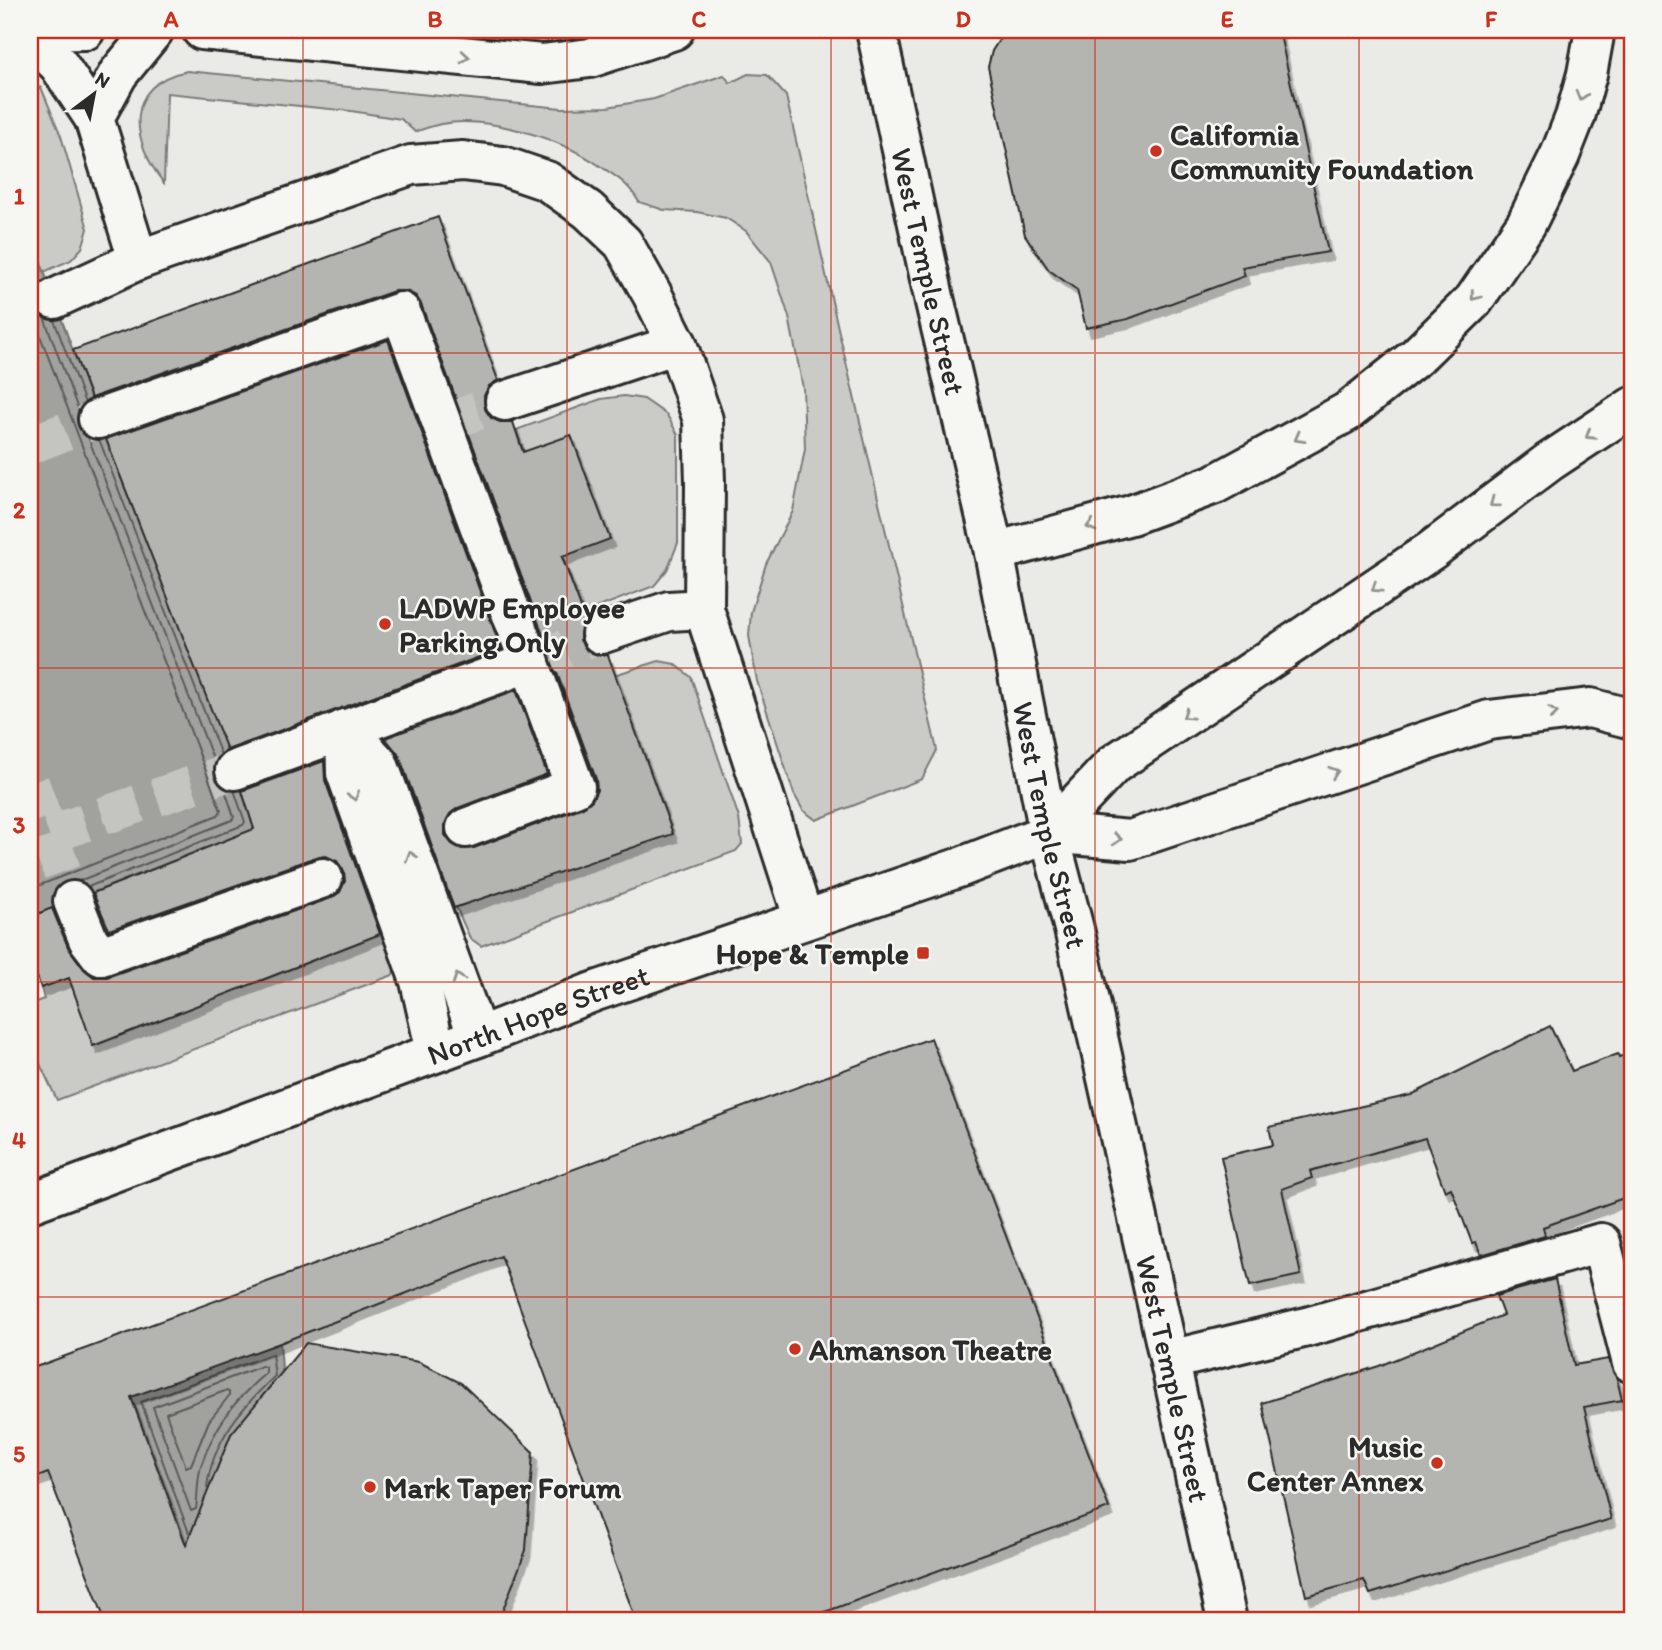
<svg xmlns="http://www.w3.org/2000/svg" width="1662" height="1650" viewBox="0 0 1662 1650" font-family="Itim,sans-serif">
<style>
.green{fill:#cacac7;stroke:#7a7a79;stroke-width:2}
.water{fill:#a1a19e;stroke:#727270;stroke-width:2}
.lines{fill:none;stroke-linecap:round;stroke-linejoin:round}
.shore{stroke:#5a5a59;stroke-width:2}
.building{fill:#b4b4b1;stroke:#2b2b2b;stroke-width:2;filter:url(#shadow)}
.minor-tunnel{stroke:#c4c4c1;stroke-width:38;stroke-dasharray:38 19;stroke-linecap:butt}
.minor-casing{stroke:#2b2b2b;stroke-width:44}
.major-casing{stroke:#2b2b2b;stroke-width:44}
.highway-casing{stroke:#2b2b2b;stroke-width:44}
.minor{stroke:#f6f6f2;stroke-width:38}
.major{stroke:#f6f6f2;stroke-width:38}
.highway{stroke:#f6f6f2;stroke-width:38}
.oneway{stroke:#90908e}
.grid{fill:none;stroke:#c8321e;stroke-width:2;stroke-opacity:0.55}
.poi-dot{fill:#c8321e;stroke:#f6f6f2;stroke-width:2.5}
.labels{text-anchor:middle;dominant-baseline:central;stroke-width:5;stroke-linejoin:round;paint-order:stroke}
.poi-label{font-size:30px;font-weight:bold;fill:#2b2b2b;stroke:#f6f6f2;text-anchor:start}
.street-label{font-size:30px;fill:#2b2b2b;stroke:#f6f6f2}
.neatline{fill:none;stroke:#c8321e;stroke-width:2.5}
.grid-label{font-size:23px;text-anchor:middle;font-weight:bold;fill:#c8321e}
</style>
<defs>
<filter id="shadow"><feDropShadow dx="4.5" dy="8" stdDeviation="0" flood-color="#0004"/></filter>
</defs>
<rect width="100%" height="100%" fill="#eaeae6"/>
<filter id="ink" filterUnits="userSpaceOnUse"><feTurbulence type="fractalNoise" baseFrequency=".0143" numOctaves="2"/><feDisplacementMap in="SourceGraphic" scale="14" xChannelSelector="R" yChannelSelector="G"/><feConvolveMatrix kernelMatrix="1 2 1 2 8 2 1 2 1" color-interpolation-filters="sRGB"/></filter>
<g filter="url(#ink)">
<!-- green -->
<g class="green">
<path d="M187 71 562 108 607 107 654 99 724 75 730 83 748 74 767 75 786 96 838 328 937 750 922 779 816 820 803 810 794 794 757 681 749 636 751 612 766 564 793 511 805 449 803 388 789 317 771 262 746 231 726 218 697 212 664 210 639 202C628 183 618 178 600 166 561 139 489 115 441 124 432 126 423 129 415 132L401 119 351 111 167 93 164 183C131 142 122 84 187 71Z"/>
<polygon points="41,87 61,136 88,229 82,248 71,260 44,272 30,233 30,92"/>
<polygon points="624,396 644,399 667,415 678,435 678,543 667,570 654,586 583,613 516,430 601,399"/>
<polygon points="659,661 675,664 691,677 739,818 742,844 736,851 481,946 470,938 456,907 673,834 614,675"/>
<polygon points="383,933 395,964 393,975 57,1100 30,1043 30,1004 44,999 41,988 69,978 94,1046"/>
</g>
<!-- water -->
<g class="water">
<polygon points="30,233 98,419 235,770 254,829 30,917"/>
<polygon points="280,1343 283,1380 246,1613 254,1620 214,1620 131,1397"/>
</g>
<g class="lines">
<!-- shore -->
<g class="shore">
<polyline points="30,309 221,811 218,815 30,889"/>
<polyline points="44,317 79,412"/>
<polyline points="54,320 85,403"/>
<polyline points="88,437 215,764"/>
<polyline points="99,439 221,755"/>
<polyline points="79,881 232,820 234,817 224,787"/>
<polyline points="88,887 243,825 245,822 234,790"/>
<path d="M262 1366 266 1368V1373C237 1397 213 1429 201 1466 197 1479 198 1495 196 1509L191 1511 153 1407Z"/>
<polygon points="225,1391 229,1392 229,1396 209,1421 191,1465 186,1467 166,1413"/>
<path d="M189 1533 141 1402 272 1354 275 1376C242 1407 212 1441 207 1488"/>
</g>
</g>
<!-- building -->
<g class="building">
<polygon points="1017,30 1279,30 1328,252 1242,267 1245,276 1128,319 1086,328 1077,290 1049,270 1025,235 988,67 992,51 999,40"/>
<polygon points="438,217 498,380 489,386 484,396 485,409 491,418 500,422 513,422 523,452 571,435 610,539 562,557 583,613 587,618 580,629 580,640 587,651 597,655 608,655 673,834 454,908 399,755 385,738 516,690 547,774 458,808 450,814 445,824 445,835 452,844 462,849 474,848 583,807 592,800 597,790 596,779 421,304 416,296 406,291 394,291 91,398 73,350"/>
<polygon points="388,340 501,649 227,750 106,439"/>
<polygon points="324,761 325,780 380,934 93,1046 69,978 41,988 30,957 30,917 52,908 68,947 84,969 94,977 107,977 331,898 340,892 345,881 344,871 337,861 326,856 316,857 109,930 93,893 254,829 242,791"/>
<polygon points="1550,1026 1572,1071 1618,1054 1619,1057 1632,1053 1632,1195 1543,1227 1545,1236 1481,1255 1476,1242 1472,1243 1451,1188 1445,1191 1425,1138 1310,1171 1312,1178 1282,1189 1301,1275 1250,1286 1221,1157 1273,1145 1269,1127 1411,1095"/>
<polygon points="931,1038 1109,1508 803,1620 636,1620 501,1256 280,1343 131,1397 186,1545 231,1434 306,1343 419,1362 461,1383 533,1452 526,1550 499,1620 105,1620 48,1473 30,1480 30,1369"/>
<polygon points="1555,1279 1574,1365 1608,1359 1617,1379 1622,1400 1584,1407 1611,1519 1370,1594 1364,1580 1306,1596 1262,1403 1379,1366 1503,1315 1496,1296"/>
</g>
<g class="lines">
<!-- minor-tunnel -->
<g class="minor-tunnel">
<polyline points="442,424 505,401"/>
<polyline points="30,445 98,419"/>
<polyline points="530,662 601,634"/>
<polyline points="30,783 73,901"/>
<polyline points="49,835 235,770"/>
</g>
<!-- minor casing -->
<g class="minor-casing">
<g id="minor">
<polyline points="30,40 34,41 58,64 94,118 138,260"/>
<polyline points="94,118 118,74 154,30"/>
<polyline points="54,299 138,260 411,165 463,161 503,166 547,181 588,210 623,243 652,294 677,344 703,420 705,482 704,609 804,920"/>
<polyline points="505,401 677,344"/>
<polyline points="98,419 401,312 575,787 466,828"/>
<polyline points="601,634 669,611 704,609"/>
<polyline points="345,729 378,763 478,1037"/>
<polyline points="345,729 346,773 420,981 436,1052"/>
<polyline points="235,770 530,662"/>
<polyline points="73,901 88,939 101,956 323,878"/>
<polyline points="1170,1360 1307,1327 1601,1243 1632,1363"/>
</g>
</g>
<!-- major casing -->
<g class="major-casing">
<g id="major">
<polyline points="202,30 542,64 590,58 674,30"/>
<path id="s1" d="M876 30 935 302 994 552 1049 833 1074 929 1227 1620"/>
<polyline points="30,31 85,30"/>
<path id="s2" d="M30 1203 478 1037 593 992 961 867 1049 833"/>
</g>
</g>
<!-- highway casing -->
<g class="highway-casing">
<g id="highway">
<polyline points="994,552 1131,515 1215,484 1347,412 1416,357 1474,300 1526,224 1560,155 1575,117 1587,74 1595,30"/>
<polyline points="1049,833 1114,764 1432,550 1549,462 1632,407"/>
<polyline points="1049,833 1130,840 1489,720 1590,708 1632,719"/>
</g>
</g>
<!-- minor -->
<use href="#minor" class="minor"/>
<!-- major -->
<use href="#major" class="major"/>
<!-- highway -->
<use href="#highway" class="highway"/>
</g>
<!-- one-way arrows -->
<defs><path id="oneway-chevron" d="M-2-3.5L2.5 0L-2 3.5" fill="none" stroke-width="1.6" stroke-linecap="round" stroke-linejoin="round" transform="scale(1.75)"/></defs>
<g class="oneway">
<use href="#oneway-chevron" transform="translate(465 57) rotate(5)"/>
<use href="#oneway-chevron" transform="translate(1581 96) rotate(106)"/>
<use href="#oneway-chevron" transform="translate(1475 296) rotate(128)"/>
<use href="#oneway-chevron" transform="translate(1590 435) rotate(147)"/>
<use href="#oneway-chevron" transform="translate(1299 438) rotate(151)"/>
<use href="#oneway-chevron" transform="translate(1494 503) rotate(143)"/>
<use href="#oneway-chevron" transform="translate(1091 526) rotate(165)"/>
<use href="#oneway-chevron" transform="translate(1376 588) rotate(146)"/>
<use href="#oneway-chevron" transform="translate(1553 713) rotate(-7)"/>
<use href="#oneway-chevron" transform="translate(1187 715) rotate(146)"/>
<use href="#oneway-chevron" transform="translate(1334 772) rotate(-18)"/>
<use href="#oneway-chevron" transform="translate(354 796) rotate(71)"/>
<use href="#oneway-chevron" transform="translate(1117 839) rotate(5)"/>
<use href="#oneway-chevron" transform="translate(411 856) rotate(-109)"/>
<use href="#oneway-chevron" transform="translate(458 978) rotate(-109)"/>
</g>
</g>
<!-- grid -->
<path class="grid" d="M303 30V1620M567 30V1620M831 30V1620M1095 30V1620M1359 30V1620M30 353H1632M30 668H1632M30 982H1632M30 1297H1632"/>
<!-- markers -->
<g class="poi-dot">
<circle cx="1156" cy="151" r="7"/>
<circle cx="385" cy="624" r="7"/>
<rect x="916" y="946" width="14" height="14" rx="3.5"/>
<circle cx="795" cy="1349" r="7"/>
<circle cx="1437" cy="1463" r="7"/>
<circle cx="370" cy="1487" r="7"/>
</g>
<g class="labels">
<!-- poi labels -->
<g class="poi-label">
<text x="1170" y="134">California<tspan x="1170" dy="34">Community Foundation</tspan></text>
<text x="399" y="607">LADWP Employee<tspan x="399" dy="34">Parking Only</tspan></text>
<text x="909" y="953" text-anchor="end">Hope &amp; Temple</text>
<text x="809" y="1349">Ahmanson Theatre</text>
<text x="1423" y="1446" text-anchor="end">Music<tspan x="1423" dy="34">Center Annex</tspan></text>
<text x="384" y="1487">Mark Taper Forum</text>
</g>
<!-- street labels -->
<g class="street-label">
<text stroke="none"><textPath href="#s1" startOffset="247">West Temple Street</textPath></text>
<text stroke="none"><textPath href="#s1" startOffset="814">West Temple Street</textPath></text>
<text stroke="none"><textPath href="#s2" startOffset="542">North Hope Street</textPath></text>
<text stroke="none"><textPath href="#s1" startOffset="1381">West Temple Street</textPath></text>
</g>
</g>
<!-- margin -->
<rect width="1662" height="1650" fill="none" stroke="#f6f6f2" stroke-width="77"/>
<!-- north arrow -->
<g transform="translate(94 94) rotate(32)" stroke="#f6f6f2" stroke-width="5" paint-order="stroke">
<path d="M0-5L12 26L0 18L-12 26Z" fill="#2b2b2b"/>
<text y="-10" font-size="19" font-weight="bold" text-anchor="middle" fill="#2b2b2b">N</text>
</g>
<rect x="38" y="38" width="1586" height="1574" class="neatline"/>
<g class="grid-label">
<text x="171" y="27">A</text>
<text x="435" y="27">B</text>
<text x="699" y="27">C</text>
<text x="963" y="27">D</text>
<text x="1227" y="27">E</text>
<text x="1491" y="27">F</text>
<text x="19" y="204">1</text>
<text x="19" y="518">2</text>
<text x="19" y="833">3</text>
<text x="19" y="1148">4</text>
<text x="19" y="1462">5</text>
</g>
</svg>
